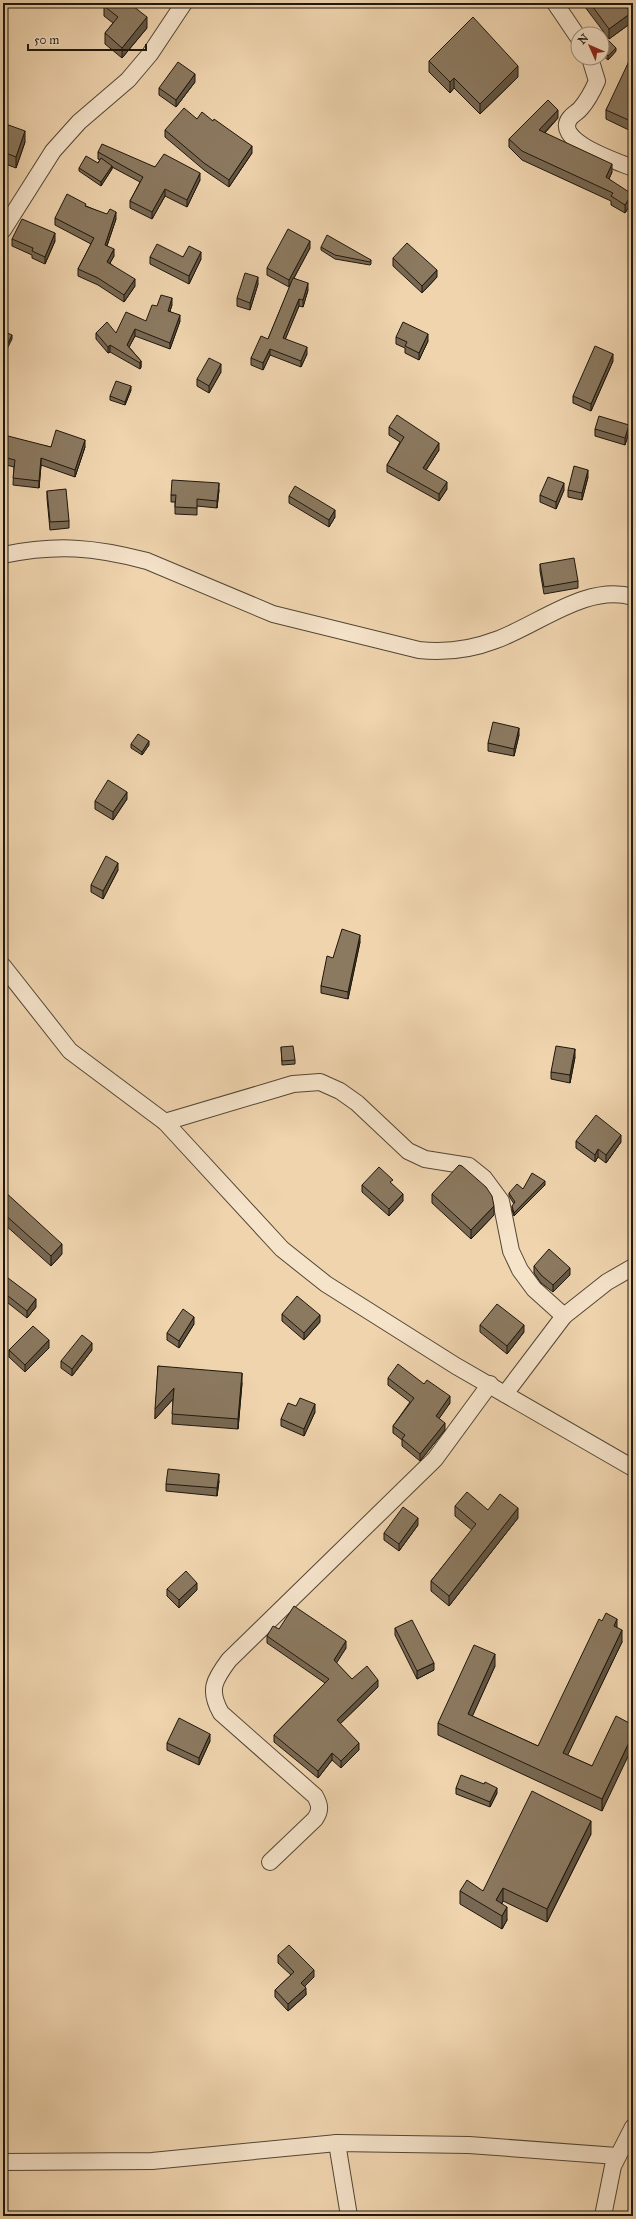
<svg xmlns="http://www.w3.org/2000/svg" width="636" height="2219" viewBox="0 0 636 2219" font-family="'IM FELL Great Primer',serif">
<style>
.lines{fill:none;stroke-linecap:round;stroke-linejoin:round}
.minor-casing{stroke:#534634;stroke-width:18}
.minor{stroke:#f5e3ca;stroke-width:16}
.wall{fill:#786853;stroke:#1f170c}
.shaded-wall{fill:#615543;stroke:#1f170c}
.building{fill:#8b7960;stroke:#1f170c}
</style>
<rect width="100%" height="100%" fill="#efd4ae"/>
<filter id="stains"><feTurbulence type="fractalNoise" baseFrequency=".005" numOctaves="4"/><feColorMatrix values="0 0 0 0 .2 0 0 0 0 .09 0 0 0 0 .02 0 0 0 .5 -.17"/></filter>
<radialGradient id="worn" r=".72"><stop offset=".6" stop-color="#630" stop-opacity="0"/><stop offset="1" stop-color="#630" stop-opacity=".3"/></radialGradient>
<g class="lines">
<!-- minor casing -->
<g class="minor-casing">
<g id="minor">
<polyline points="555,3 578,37"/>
<path d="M590 58 597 81C593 90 588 100 581 108 578 112 573 114 570 118 552 141 619 162 633 168"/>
<polyline points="3,230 53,151 79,122 128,80 150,54 184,3"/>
<path d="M3 555C57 544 94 547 147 561L273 614 419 650C446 653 470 650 496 640 538 625 587 583 633 597"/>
<polyline points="3,966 70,1051 165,1122 282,1249 326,1284 456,1366 633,1468"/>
<polyline points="165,1122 293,1084 320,1082 340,1091 357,1103 408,1151 425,1159 469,1166 484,1178 501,1201 511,1251 520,1270 534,1289 564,1316"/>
<polyline points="505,1394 564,1316 607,1282 633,1267"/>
<path d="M270 1862 315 1819C321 1810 320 1805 315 1796L221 1713C208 1690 214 1680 229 1660L435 1459 490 1384"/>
<polyline points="337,2143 349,2216"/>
<polyline points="3,2162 152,2161 337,2143 469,2145 617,2156"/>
<polyline points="603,2216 613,2166 633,2127"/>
</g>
</g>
<!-- minor -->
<use href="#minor" class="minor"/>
</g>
<!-- wall -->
<g class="wall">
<polygon points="582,3 624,3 631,23 609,39"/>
<polygon points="104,6 147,28 122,58 105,44 105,33 113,23 104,16"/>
<polygon points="602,45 616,51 608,60 602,55"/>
<polygon points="633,60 633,132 606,119 606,110"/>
<polygon points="429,61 518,77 480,114 454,88 450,93 429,72"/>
<polygon points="195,82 176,107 159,95 159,88"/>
<polygon points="558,118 545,133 612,172 609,179 632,202 625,213 611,205 611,201 522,160 509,147 509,139"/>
<polygon points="197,119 252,153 229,187 204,170 165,137 165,130"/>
<polygon points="3,123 25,142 16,168 3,163"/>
<polygon points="98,152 155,167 200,180 187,207 165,196 152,219 130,208 130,201 140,182 112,167 112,169 101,186 79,171 79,168 98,163 100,160 98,159"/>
<polygon points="86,206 116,219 107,246 114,256 110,263 135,286 124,302 98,285 78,276 78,269 91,244 55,225 55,218"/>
<polygon points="12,239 55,241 45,264 32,258 32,255 12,246"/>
<polygon points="321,247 371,260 371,264 370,265 335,259 321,250"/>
<polygon points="310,248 294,278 308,290 303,307 299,306 285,339 307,354 301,367 270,355 263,370 251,365 251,358 268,339 291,284 289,287 267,275 267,268"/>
<polygon points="150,257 183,257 201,259 189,284 150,264"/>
<polygon points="393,258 437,277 422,293 393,266"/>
<polygon points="258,284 250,310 237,306 237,298"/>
<polygon points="172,305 170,311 180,321 170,349 135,336 129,347 141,361 141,367 140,369 110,352 108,353 96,339 96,333 116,333 146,321"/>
<polygon points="396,337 428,341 419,360 405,353 405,348 396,344"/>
<polygon points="613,361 591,411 573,403 573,396"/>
<polygon points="221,372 209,393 197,386 197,379"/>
<polygon points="131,390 125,405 110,400 110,396"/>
<polygon points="389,427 439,450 426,470 447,489 439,501 387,472 387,465 400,442 389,435"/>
<polygon points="595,429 629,432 625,445 595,436"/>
<polygon points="3,438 51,447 85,447 75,477 41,465 39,488 13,485 14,467 3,464"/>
<polygon points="588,477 582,500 568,497 568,490"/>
<polygon points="219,490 217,508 197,506 197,515 175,514 175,502 171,502 171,495"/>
<polygon points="564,490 556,509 540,502 540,495"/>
<polygon points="47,491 69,521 69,528 50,530 47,498"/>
<polygon points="289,496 335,517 329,527 289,503"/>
<polygon points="540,564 578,581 578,588 544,594 540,571"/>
<polygon points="519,735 514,756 488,751 488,743"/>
<polygon points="131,744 149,745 142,755 131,748"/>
<polygon points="127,799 113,820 95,809 95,801"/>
<polygon points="118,870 103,899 91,892 91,885"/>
<polygon points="633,932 633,954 631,954 631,947"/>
<polygon points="360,942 348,999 321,993 321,986 333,958"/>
<polygon points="281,1047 295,1060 295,1064 282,1065"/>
<polygon points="575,1057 570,1083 551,1079 551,1072"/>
<polygon points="576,1141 621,1142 606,1163 598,1157 595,1162 576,1148"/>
<polygon points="362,1185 393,1185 403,1201 389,1216 362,1192"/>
<polygon points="545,1185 514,1216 512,1210 512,1206 514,1204 509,1196 509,1193"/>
<polygon points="3,1192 62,1254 51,1266 3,1223"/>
<polygon points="432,1194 494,1215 471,1239 432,1203"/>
<polygon points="534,1266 570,1275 553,1292 541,1283 534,1273"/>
<polygon points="3,1277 36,1307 27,1318 3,1299"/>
<polygon points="282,1314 320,1322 304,1340 282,1321"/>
<polygon points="194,1324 179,1348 167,1340 167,1333"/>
<polygon points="480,1325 524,1332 507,1354 480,1332"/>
<polygon points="49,1348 25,1372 9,1357 9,1350"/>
<polygon points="92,1350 72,1376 61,1368 61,1361"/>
<polygon points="158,1366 242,1383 238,1429 172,1424 173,1399 155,1419"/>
<polygon points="388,1378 450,1403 439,1418 445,1430 420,1461 402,1446 402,1440 393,1433 393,1426 410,1402 388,1385"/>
<polygon points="296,1406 315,1412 304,1436 281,1426 281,1419"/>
<polygon points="219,1481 217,1496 166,1491 166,1484"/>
<polygon points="455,1506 488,1510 518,1518 449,1606 431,1591 431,1581 472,1530 455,1516"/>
<polygon points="418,1525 399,1551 384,1540 384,1533"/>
<polygon points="167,1589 197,1590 179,1608 167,1596"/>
<polygon points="395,1628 434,1670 417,1679 395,1635"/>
<polygon points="617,1628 622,1642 567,1755 592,1766 633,1725 602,1811 438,1735 438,1723 495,1666 472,1716 538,1746"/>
<polygon points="279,1629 346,1648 336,1663 352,1679 378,1687 340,1724 359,1750 341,1768 332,1760 318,1778 274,1742 274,1735 325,1683 267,1643 267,1636"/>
<polygon points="210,1741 199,1765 167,1750 167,1743"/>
<polygon points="484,1784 497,1793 490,1807 456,1794 456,1788"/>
<polygon points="591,1834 547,1922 503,1901 502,1903 507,1920 502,1929 460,1904 460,1891 483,1891"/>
<polygon points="278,1955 314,1977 305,1986 306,1995 288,2011 275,1997 275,1990 291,1975 278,1963"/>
</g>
<!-- shaded-wall -->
<g class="shaded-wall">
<polygon points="631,13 631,23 609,39 609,29"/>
<polygon points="147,17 147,28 122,58 122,48"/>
<polygon points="616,48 616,51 608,60 608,56"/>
<polygon points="518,66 518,77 480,114 480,104"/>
<polygon points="195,74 195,82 176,107 176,100"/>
<polygon points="454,78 454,88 450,93 450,82"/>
<polygon points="558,110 558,118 539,138 539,130"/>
<polygon points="25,131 25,142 16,168 16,157"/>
<polygon points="252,146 252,153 229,187 229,180"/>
<polygon points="612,164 612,172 606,185 606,177"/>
<polygon points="112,166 112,169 101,186 101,182"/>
<polygon points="200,173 200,180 187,207 187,200"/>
<polygon points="165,189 165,196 152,219 152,212"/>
<polygon points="632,194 632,202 625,213 625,205"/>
<polygon points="116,212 116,219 105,251 105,245"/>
<polygon points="55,233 55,241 45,264 45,257"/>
<polygon points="310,241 310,248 289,287 289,280"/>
<polygon points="114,249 114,256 107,268 107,262"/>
<polygon points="201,252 201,259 189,284 189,276"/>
<polygon points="437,270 437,277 422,293 422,286"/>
<polygon points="258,277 258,284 250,310 250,303"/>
<polygon points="135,279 135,286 124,302 124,295"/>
<polygon points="308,283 308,290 303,307 303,300"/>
<polygon points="172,298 172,305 168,317 168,311"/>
<polygon points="299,299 299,306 283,345 283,338"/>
<polygon points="180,315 180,321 170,349 170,343"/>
<polygon points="135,329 135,336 127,351 127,345"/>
<polygon points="428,334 428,341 419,360 419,353"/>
<polygon points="12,335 12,339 4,355 4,351"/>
<polygon points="110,345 110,352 108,353 108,347"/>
<polygon points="307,347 307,354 301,367 301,361"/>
<polygon points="270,349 270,355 263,370 263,363"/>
<polygon points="613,354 613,361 591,411 591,404"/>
<polygon points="141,361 141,367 140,369 140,363"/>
<polygon points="221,364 221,372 209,393 209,386"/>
<polygon points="131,386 131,390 125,405 125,402"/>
<polygon points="629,425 629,432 625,445 625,438"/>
<polygon points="85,440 85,447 75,477 75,470"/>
<polygon points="439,443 439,450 423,475 423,468"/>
<polygon points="41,458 41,465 39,488 39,481"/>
<polygon points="588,470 588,477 582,500 582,493"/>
<polygon points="447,482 447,489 439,501 439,494"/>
<polygon points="219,483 219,490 217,508 217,501"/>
<polygon points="564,483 564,490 556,509 556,502"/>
<polygon points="335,510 335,517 329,527 329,520"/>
<polygon points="519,728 519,735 514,756 514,749"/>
<polygon points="149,741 149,745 142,755 142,752"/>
<polygon points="127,792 127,799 113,820 113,812"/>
<polygon points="118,863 118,870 103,899 103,891"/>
<polygon points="360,935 360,942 348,999 348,992"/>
<polygon points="575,1049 575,1057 570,1083 570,1075"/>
<polygon points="621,1135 621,1142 606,1163 606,1155"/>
<polygon points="598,1149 598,1157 595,1162 595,1155"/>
<polygon points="545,1181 545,1185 514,1216 514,1213"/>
<polygon points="403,1194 403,1201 389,1216 389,1209"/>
<polygon points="494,1206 494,1215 471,1239 471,1230"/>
<polygon points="62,1244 62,1254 51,1266 51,1256"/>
<polygon points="570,1268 570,1275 553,1292 553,1285"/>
<polygon points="36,1299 36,1307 27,1318 27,1311"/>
<polygon points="320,1315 320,1322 304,1340 304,1333"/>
<polygon points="194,1317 194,1324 179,1348 179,1341"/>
<polygon points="524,1325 524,1332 507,1354 507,1346"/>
<polygon points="49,1340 49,1348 25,1372 25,1365"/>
<polygon points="92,1343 92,1350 72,1376 72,1369"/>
<polygon points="242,1373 242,1383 238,1429 238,1419"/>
<polygon points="174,1388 174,1398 155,1419 155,1409"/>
<polygon points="450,1396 450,1403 436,1423 436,1416"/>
<polygon points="315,1404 315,1412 304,1436 304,1429"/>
<polygon points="445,1423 445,1430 420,1461 420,1454"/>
<polygon points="219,1474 219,1481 217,1496 217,1488"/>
<polygon points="518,1508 518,1518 449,1606 449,1596"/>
<polygon points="418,1518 418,1525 399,1551 399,1544"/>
<polygon points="197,1583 197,1590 179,1608 179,1600"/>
<polygon points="617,1619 617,1631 614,1626"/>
<polygon points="622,1630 622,1642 563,1765 563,1753"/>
<polygon points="346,1641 346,1648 334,1667 334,1660"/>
<polygon points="495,1654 495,1666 468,1726 468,1714"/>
<polygon points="434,1663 434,1670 417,1679 417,1671"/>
<polygon points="378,1680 378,1687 337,1727 337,1720"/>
<polygon points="210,1734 210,1741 199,1765 199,1758"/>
<polygon points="633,1734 633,1746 602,1811 602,1799"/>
<polygon points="359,1743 359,1750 341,1768 341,1761"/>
<polygon points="332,1753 332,1760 318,1778 318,1771"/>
<polygon points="497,1788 497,1793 490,1807 490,1802"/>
<polygon points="591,1821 591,1834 547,1922 547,1909"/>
<polygon points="503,1888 503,1901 496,1913 496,1900"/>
<polygon points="507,1907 507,1920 502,1929 502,1916"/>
<polygon points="314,1970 314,1977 301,1990 301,1983"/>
<polygon points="306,1988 306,1995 288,2011 288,2004"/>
</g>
<!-- building -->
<g class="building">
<polygon points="107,3 129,3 147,17 122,48 105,33 118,17 104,6"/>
<polygon points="590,3 624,3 631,13 609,29"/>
<polygon points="473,17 518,66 480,104 454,78 450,82 429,61"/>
<polygon points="607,39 616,48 608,56 602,51 602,45"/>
<polygon points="630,59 633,60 633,122 606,110"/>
<polygon points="178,62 195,74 176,100 159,88"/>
<polygon points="548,100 558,110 539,130 612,164 606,177 632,194 625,205 611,196 613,193 522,151 509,139"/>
<polygon points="184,108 197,119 202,112 213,121 214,119 252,146 229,180 204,163 165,130"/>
<polygon points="3,123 25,131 16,157 3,152"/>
<polygon points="102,144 155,167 164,154 200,173 187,200 165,189 152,212 130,201 143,177 98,152"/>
<polygon points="86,156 98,163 101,158 112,166 101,182 79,168"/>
<polygon points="67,194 86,204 85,206 107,214 110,209 116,212 105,245 114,249 107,262 135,279 124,295 98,278 78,269 94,238 55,218"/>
<polygon points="22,219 55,233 45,257 32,251 33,248 12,239"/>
<polygon points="288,229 310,241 289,280 267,268"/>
<polygon points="327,235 371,260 370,262 335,255 321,247"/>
<polygon points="407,243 437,270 422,286 393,258"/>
<polygon points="157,244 183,257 189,246 201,252 189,276 150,257"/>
<polygon points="245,273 258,277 250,303 237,298"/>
<polygon points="293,278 308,283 303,300 299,299 283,338 307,347 301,361 270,349 263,363 251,358 261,336 268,339"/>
<polygon points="161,295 172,298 168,311 180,315 170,343 135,329 127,345 141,361 140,363 110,345 108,347 96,333 107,322 116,333 126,312 146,321 152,305 157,306"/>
<polygon points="403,322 428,334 419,353 405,346 407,342 396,337"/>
<polygon points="3,331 12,335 4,351 3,351"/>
<polygon points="595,346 613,354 591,404 573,396"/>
<polygon points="209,358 221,364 209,386 197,379"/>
<polygon points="116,381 131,386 125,402 110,396"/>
<polygon points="397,415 439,443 423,468 447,482 439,494 387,465 404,437 389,427"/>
<polygon points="599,416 629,425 625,438 595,429"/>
<polygon points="56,430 85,440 75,470 41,458 39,481 13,478 15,460 3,457 3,438 4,435 51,447"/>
<polygon points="574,466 588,470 582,493 568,490"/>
<polygon points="548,477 564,483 556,502 540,495"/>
<polygon points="172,480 219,483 217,501 197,499 197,508 175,507 176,495 171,495"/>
<polygon points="295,486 335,510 329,520 289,496"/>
<polygon points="66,489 69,521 50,522 47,491"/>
<polygon points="574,558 578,581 544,587 540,564"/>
<polygon points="493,722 519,728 514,749 488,743"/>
<polygon points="138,734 149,741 142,752 131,744"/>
<polygon points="108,780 127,792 113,812 95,801"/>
<polygon points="106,856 118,863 103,891 91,885"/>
<polygon points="342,929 360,935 348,992 321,986 327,956 333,958"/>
<polygon points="633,932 633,947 631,947"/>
<polygon points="293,1046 295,1060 282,1061 281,1047"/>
<polygon points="556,1046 575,1049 570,1075 551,1072"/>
<polygon points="596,1115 621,1135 606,1155 598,1149 595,1155 576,1141"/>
<polygon points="459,1165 462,1166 486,1187 492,1196 494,1206 471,1230 432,1194"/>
<polygon points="379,1167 393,1180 390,1182 403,1194 389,1209 362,1185"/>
<polygon points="532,1173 545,1181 514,1213 512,1206 515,1202 509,1193 517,1184 523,1189"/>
<polygon points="4,1191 62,1244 51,1256 3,1213 3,1192"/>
<polygon points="549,1249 570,1268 553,1285 541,1275 534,1266"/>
<polygon points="4,1275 36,1299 27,1311 3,1292 3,1277"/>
<polygon points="297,1296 320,1315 304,1333 282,1314"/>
<polygon points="497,1304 524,1325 507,1346 480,1325"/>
<polygon points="183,1309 194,1317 179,1341 167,1333"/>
<polygon points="33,1326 49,1340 25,1365 9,1350"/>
<polygon points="82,1335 92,1343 72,1369 61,1361"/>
<polygon points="398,1364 424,1384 427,1380 450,1396 436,1416 445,1423 420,1454 402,1439 405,1435 393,1426 414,1398 388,1378"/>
<polygon points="158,1366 242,1373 238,1419 172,1414 174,1388 155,1409"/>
<polygon points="300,1398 315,1404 304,1429 281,1419 288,1403 296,1406"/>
<polygon points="168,1469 219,1474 217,1488 166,1484"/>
<polygon points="467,1492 488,1510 500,1494 518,1508 449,1596 431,1581 476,1524 455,1506"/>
<polygon points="403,1507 418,1518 399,1544 384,1533"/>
<polygon points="186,1571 197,1583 179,1600 167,1589"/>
<polygon points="294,1606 346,1641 334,1660 352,1679 367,1666 378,1680 337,1720 359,1743 341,1761 332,1753 318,1771 274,1735 329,1679 267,1636 273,1626 279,1629"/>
<polygon points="606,1613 617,1619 614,1626 622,1630 563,1753 592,1766 616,1716 633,1725 633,1734 602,1799 438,1723 474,1645 495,1654 468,1714 538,1746 599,1619 602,1621"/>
<polygon points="412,1620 434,1663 417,1671 395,1628"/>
<polygon points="179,1718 210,1734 199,1758 167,1743"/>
<polygon points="461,1775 484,1784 485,1782 497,1788 490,1802 456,1788"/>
<polygon points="532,1791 591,1821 547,1909 503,1888 496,1900 507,1907 502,1916 460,1891 467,1880 483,1891"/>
<polygon points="289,1945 314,1970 301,1983 306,1988 288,2004 275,1990 294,1972 278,1955"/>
</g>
<!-- margin -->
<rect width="636" height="2219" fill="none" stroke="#efd4ae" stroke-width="16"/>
<rect x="4" y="4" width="628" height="2211" fill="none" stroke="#1f170c" stroke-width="2"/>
<rect x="8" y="8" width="620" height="2203" fill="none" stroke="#1f170c"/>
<!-- north arrow -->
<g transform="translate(590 46) rotate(315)"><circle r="19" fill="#f5e3ca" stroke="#9f917e"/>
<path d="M0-3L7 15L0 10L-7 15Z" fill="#8f2418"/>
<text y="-6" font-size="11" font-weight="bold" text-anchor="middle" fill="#1f170c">N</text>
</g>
<!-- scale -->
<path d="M28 44v6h118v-6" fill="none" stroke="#1f170c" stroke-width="2"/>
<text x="34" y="44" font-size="12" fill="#1f170c" stroke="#f5e3ca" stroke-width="3" paint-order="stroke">50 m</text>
<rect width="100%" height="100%" filter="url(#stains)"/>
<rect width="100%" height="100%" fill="url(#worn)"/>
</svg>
